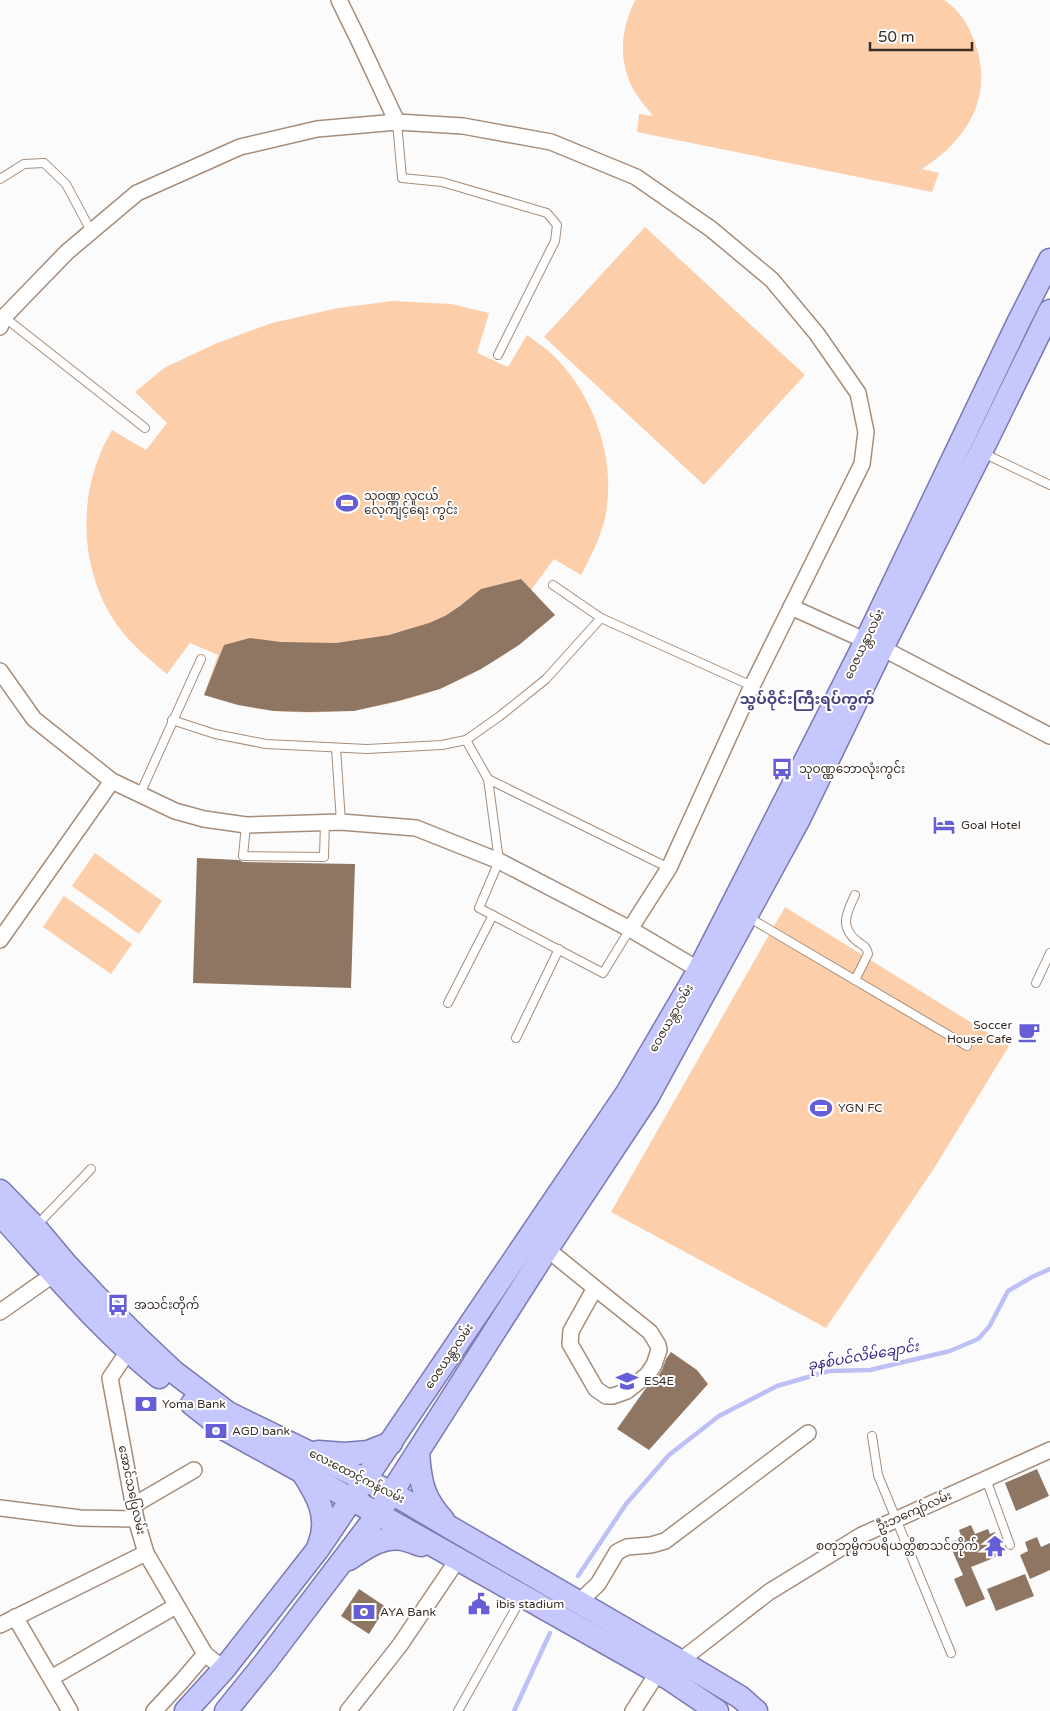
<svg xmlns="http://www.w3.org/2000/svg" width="1050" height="1711" viewBox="0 0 1050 1711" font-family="'Varela Round','Noto Sans Myanmar',sans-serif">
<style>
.green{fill:#fdceaa}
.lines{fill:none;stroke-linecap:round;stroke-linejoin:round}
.stream{stroke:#bcc0f5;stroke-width:4.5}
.building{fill:#8f7663}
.lane-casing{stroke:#a78d79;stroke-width:10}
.street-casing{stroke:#a78d79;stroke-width:18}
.primary-casing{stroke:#7b79b1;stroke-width:25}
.lane{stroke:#fff;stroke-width:8}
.street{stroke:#fff;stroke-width:15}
.primary{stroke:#c5c7fd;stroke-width:22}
.labels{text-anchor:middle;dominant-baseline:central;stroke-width:4;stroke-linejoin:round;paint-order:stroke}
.poi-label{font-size:12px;fill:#392e26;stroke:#fff;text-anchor:start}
.street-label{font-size:12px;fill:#392e26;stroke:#fff}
.water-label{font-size:14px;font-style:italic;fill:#372c8d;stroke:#fff}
.quarter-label{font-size:15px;font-weight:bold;fill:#434380;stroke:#fff}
</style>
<rect width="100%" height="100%" fill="#fbfbfb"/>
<!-- green -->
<g class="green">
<path d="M635 0H944C960 10 969 26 975 43 994 96 968 140 922 169L939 173 932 192 637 132 639 114 653 116C646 107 637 97 632 87 618 57 621 30 635 0Z"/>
<polygon points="645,227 805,375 704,485 544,337"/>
<path d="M393 301 452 304 489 313 477 353 508 367 527 335C536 342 546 348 554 356 595 397 617 461 605 518 600 538 591 557 581 575L554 559 531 590 555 615C531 635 508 654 481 669 419 704 345 717 275 711 251 709 227 702 204 695L218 655 190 643 167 674C150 660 133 646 120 629 83 580 77 510 100 454 103 446 108 438 112 430L146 450 167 423 135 392 164 368 217 343 272 323 338 308Z"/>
<polygon points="95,853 162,901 139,934 72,886"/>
<polygon points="64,896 132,944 111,974 43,927"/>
<polygon points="785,907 1009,1046 933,1170 826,1328 611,1212"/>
</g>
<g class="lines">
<!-- stream -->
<g class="stream">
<polyline points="578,1576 626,1504 669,1455 719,1416 777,1386 829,1371 870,1370 950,1351 978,1339 989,1327 1008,1291 1032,1277 1050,1269"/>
<polyline points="514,1711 550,1633"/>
</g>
</g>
<!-- building -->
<g class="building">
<polygon points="521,579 555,615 519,645 481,669 440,689 398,701 354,711 309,712 274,711 238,705 204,695 224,645 250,638 281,642 336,643 389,635 429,623 445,616 460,606 481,589"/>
<polygon points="197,858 239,860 243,862 355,864 351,988 193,983"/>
<polygon points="671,1352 697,1370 708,1384 649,1450 617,1429 646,1388 655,1381 662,1370 666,1359"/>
<polygon points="1037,1469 1049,1496 1016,1511 1005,1483"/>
<polygon points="971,1525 975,1534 988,1529 990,1534 995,1532 1004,1554 971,1567 985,1599 966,1607 954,1579 963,1575 949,1543 962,1538 959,1530"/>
<polygon points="1037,1537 1041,1547 1050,1543 1050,1570 1030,1579 1020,1555 1028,1551 1025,1542"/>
<polygon points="1025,1574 1034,1596 996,1611 987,1589"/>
<polygon points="359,1589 386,1607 369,1634 341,1616"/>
</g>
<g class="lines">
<!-- lane casing -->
<g class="lane-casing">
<g id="lane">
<polyline points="397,122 402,178 442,182 547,213 557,225 555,241 498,355"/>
<polyline points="0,179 24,164 44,163 66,184 91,231"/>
<polyline points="4,317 145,428"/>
<polyline points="983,453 1050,485"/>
<polyline points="553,585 601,618 752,686"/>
<polyline points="172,720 215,734 266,744 367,749 442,745 466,740 488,779 499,861 479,908 603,973 630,929"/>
<polyline points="466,740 500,716 546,679 601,618"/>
<polyline points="336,748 341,822"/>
<polyline points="488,779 669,868"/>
<polyline points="140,794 201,659"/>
<polyline points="246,825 243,856 324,857 325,822"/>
<polyline points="748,917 967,1046"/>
<path d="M855 980 868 954C867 947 864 946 858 942 839 927 846 914 855 895"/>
<polyline points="1036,983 1050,953"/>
<polyline points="448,1003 493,915"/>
<polyline points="516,1038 559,949"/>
<polyline points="37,1225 91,1169"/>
<polyline points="872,1436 878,1475 951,1653"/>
<polyline points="986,1479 1010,1545"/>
<polyline points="458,1711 522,1597"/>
</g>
</g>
<!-- street casing -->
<g class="street-casing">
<g id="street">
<polyline points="339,0 360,43 397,122"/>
<polyline points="0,327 4,317 67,252 137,193 240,147 317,129 397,122 463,126 551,142 636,177 711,229 772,280 817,334 858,393 866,432 862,464 752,686 669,868 630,929"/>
<polyline points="791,607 882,648 1050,736"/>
<polyline points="0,671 34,719 112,781 175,811 204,819 246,825 341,822 416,828 499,861 630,929 706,974"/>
<polyline points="0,940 112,781"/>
<polyline points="547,1249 595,1288 650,1332 658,1345 659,1350 654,1365 647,1375 627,1391 613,1396 606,1396 596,1389 570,1344 571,1331 595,1288"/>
<polyline points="0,1312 54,1274"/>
<polyline points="133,1344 110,1378 136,1519 146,1553 205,1654 224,1669"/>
<polyline points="134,1505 194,1470"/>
<polyline points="0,1508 80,1518 136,1519"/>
<polyline points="579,1602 598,1584 617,1552 627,1547 651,1545 665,1541 808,1433"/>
<polyline points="15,1617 70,1711"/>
<polyline points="0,1625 146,1553"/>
<polyline points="675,1668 680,1661 769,1592 862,1535 1050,1450"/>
<polyline points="51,1678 176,1606"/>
<polyline points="154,1711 182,1681 205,1654"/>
<polyline points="348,1711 400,1645 458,1559"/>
<polyline points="633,1711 658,1672"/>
</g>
</g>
<!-- primary casing -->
<g class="primary-casing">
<g id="primary">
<polyline points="0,1191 35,1227 66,1264 95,1295 138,1338 174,1372 228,1413 392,1493 451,1528 680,1661 740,1697 756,1711"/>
<path d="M0 1214C51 1270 100 1329 159 1377"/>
<polyline points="192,1404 221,1427 378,1514 668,1678 717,1711"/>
<polyline points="318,1452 345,1454 368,1452 391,1443"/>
<path d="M418 1452C420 1482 423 1498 443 1520"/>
<path d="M303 1473C318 1496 330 1518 319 1545"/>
<path d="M349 1559C365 1548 382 1536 402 1539 408 1540 415 1543 421 1545"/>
<polyline points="186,1711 224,1669 318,1549 627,1093 699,970 746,878 866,641 1018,323 1050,260"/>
<polyline points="226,1711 264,1664 378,1514 547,1249 647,1098 799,819 882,648 981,452 1050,311"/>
</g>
</g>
<!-- lane -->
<use href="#lane" class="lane"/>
<!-- street -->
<use href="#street" class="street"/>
<!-- primary -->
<use href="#primary" class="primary"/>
</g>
<!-- icons -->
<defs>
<g id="stadium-bare" transform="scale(1.725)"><path d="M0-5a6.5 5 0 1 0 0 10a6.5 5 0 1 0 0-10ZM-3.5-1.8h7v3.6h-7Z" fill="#655ed7" stroke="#fff" stroke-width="2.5" paint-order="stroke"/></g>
<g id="bus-bare" transform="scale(1.725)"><path d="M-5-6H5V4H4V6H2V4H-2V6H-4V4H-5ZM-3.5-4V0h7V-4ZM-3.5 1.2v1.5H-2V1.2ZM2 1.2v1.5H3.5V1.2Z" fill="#655ed7" stroke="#fff" stroke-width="2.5" paint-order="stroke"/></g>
<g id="hotel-bare" transform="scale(1.725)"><path d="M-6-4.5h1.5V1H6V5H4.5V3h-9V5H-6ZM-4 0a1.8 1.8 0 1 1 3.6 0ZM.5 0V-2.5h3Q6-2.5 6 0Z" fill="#655ed7" stroke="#fff" stroke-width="2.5" paint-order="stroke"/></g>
<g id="cafe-bare" transform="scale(1.725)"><path d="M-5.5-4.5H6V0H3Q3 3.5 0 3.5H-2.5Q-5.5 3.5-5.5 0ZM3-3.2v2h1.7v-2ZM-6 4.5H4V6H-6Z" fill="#655ed7" stroke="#fff" stroke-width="2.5" paint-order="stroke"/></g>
<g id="school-bare" transform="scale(1.725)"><path d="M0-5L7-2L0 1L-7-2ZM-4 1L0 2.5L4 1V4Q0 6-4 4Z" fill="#655ed7" stroke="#fff" stroke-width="2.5" paint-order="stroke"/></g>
<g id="bank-bare" transform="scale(1.725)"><path d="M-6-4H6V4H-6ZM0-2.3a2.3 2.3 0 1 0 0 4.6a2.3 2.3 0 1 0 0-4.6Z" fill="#655ed7" stroke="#fff" stroke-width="2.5" paint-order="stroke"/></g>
<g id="temple-bare" transform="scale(1.725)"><path d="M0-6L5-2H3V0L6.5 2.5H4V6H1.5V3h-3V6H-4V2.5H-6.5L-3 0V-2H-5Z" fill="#655ed7" stroke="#fff" stroke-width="2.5" paint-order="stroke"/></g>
<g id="civic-bare" transform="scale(1.725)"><path d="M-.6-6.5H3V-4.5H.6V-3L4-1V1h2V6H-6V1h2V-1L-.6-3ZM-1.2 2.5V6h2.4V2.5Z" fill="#655ed7" stroke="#fff" stroke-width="2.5" paint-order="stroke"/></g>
</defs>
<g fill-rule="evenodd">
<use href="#stadium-bare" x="347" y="503"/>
<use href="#bus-bare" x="782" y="769"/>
<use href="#hotel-bare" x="944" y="825"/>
<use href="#cafe-bare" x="1029" y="1032"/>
<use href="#stadium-bare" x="821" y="1108"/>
<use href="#bus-bare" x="118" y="1305"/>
<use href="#school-bare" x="627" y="1381"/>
<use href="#bank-bare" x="146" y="1404"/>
<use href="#bank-bare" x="216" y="1431"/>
<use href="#temple-bare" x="995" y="1546"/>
<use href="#civic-bare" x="479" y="1604"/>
<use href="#bank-bare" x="364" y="1612"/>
</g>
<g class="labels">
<!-- poi labels -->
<g class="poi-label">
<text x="364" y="496">သုဝဏ္ဏ လူငယ်<tspan x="364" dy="14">လေ့ကျင့်ရေး ကွင်း</tspan></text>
<text x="799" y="769">သုဝဏ္ဏဘောလုံးကွင်း</text>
<text x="961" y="825">Goal Hotel</text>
<text x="1012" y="1025" text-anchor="end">Soccer<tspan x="1012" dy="14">House Cafe</tspan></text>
<text x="838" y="1108">YGN FC</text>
<text x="134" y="1305">အသင်းတိုက်</text>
<text x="644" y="1381">ES4E</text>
<text x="162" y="1404">Yoma Bank</text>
<text x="232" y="1431">AGD bank</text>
<text x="978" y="1546" text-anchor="end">စတုဘုမ္မိကပရိယတ္တိစာသင်တိုက်</text>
<text x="496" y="1604">ibis stadium</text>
<text x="380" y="1612">AYA Bank</text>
</g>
<!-- street labels -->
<g class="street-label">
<text transform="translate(864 644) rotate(-64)">ဝေဇယန္တာလမ်း</text>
<text transform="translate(671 1018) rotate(-60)">ဝေဇယန္တာလမ်း</text>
<text transform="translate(449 1356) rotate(-56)">ဝေဇယန္တာလမ်း</text>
<text transform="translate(357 1476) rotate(27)">လေးထောင့်ကန်လမ်း</text>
<text transform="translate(132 1490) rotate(78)">အောင်သပြေလမ်း</text>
<text transform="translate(914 1511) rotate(-24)">ဦးဘကျော်လမ်း</text>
</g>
<!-- water labels -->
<g class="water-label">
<text transform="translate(863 1356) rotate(-10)">ခုနစ်ပင်လိမ်ချောင်း</text>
</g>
<!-- quarter labels -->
<g class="quarter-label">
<text x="807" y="699">သွပ်ဝိုင်းကြီးရပ်ကွက်</text>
</g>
</g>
<!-- scale -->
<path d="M870 42v8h102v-8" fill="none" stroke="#392e26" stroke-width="2.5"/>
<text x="878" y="42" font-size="15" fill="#392e26" stroke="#ffffff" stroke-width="4" paint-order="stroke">50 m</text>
</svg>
